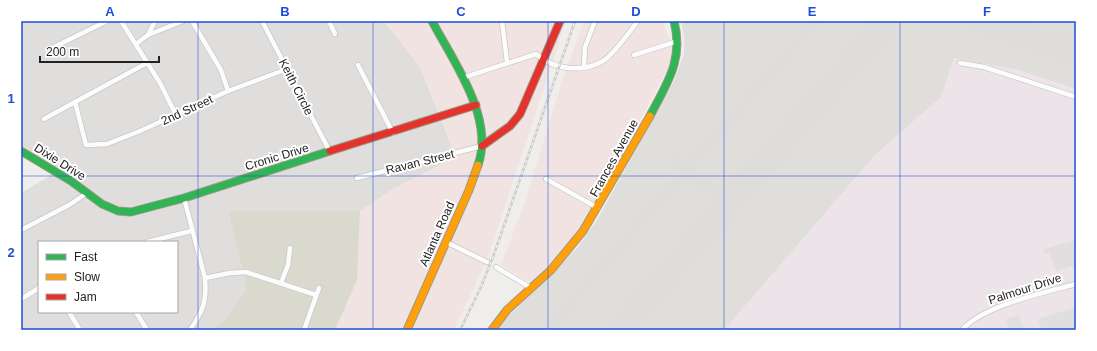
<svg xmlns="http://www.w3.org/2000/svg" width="1097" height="351" viewBox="0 0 1097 351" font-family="Helvetica,sans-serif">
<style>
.residential{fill:#dfdedc;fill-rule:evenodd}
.commercial{fill:#f1e3e1}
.industrial{fill:#ede4e9}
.airport{fill:#e0deda}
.construction{fill:#d9d9cd}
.parking{fill:#e0dfde}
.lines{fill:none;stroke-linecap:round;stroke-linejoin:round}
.taxiway{stroke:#dedddc;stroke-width:11}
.runway{stroke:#dedddc;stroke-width:27}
.street-casing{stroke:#c9c8c7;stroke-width:6}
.fast-casing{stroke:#999a82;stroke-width:9}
.slow-casing{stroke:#999a82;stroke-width:9}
.jam-casing{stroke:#999a82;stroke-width:9}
.street{stroke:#fdfcfc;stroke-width:4.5}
.fast{stroke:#30b455;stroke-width:7}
.slow{stroke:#ff9f0a;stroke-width:7}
.jam{stroke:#e5322d;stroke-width:7}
.rail-casing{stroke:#ccc;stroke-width:2.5}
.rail{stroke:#fff;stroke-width:1;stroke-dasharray:3;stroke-linecap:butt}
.grid{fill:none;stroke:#1d4ed8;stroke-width:1;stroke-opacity:0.55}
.labels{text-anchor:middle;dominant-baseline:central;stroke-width:4;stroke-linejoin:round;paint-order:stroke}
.street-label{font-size:12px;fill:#222;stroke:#fff}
.neatline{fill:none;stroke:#1d4ed8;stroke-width:1.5}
.grid-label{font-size:13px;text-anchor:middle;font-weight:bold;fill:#1d4ed8}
</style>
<rect width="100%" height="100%" fill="#f0eeeb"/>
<!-- residential -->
<path class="residential" d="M21 21H384L420 67 456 157 393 189 360 211H228L247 289 221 324 211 330H21V193L58 171 21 148ZM39 242H177V312H39Z"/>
<!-- commercial -->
<g class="commercial">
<polygon points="384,21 566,21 488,258 454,330 335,330 357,280 360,211 393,189 456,157 420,67"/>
<polygon points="584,21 662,21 676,53 588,218 563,252 531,283 501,265 526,199 563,78"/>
</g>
<!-- industrial -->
<polygon class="industrial" points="954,58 1018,70 1076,89 1076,330 724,330 876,154 941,97"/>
<!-- airport -->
<polygon class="airport" points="681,21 1076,21 1076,89 1018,70 954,58 941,97 876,154 724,330 499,330 504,321 577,248 596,222 675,79 684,54 684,36"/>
<!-- construction -->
<polygon class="construction" points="228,211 360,211 357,280 335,330 211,330 221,324 247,289"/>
<!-- parking -->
<g class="parking">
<polygon points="1076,240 1076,265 1056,271 1050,253 1045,254 1044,249"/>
<polygon points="1076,307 1076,330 1042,330 1038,319"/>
<polygon points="1019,315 1024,330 1010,330 1006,319"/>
</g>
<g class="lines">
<!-- taxiway -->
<g class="taxiway">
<polyline points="673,159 728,204"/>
<polyline points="547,330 816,21"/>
</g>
<!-- runway -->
<g class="runway">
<polyline points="978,21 1076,52"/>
<polyline points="619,330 888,21"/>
</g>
<!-- street casing -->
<g class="street-casing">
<g id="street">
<polyline points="121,21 160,83 176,115"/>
<polyline points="192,21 221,70 228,91"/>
<polyline points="262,21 330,152"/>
<polyline points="329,21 335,34"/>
<polyline points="502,21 507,62"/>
<polyline points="148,35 155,21"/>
<polyline points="136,44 148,35 183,21"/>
<polyline points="50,49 107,21"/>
<polyline points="634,55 678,41"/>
<polyline points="147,63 75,102 86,145 107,144 140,131 228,91 287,69"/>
<polyline points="960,63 984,67 1076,97"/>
<polyline points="358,65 393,133"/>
<polyline points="584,67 585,47 595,21"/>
<path d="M462 78 536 54C554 70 583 73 603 61 613 55 630 31 638 21"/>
<polyline points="44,119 75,102"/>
<polyline points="357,178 482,146"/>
<polyline points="546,179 598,208"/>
<path d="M184 198 205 278C207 302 203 311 190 330"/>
<polyline points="21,230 69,205 87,193"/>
<polyline points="147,242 191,231"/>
<polyline points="446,242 487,262"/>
<polyline points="496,267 531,288"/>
<polyline points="205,278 230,273 246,272 316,295"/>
<polyline points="281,283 288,265 290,248"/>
<polyline points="21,299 39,288"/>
<polyline points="69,312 80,330"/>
<polyline points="136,312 147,330"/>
<polyline points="304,330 319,288"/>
<path d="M962 330C982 306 1046 292 1076 284"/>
</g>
</g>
<!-- fast casing -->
<g class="fast-casing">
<g id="fast">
<path d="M432 21C453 61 495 118 478 165"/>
<path d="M650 116C667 83 684 60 674 21"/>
<polyline points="21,151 71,181 102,204 118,211 131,212 184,198 330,151"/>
</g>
</g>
<!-- slow casing -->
<g class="slow-casing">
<g id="slow">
<polyline points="407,330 469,190 478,165"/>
<polyline points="492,330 507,310 551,270 583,231 650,116"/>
</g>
</g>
<!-- jam casing -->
<g class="jam-casing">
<g id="jam">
<polyline points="482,146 510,126 520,114 560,21"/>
<polyline points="330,151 476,105"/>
</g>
</g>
<!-- street -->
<use href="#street" class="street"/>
<!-- fast -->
<use href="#fast" class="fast"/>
<!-- slow -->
<use href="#slow" class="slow"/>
<!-- jam -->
<use href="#jam" class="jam"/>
<!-- rail casing -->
<g class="rail-casing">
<polyline id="rail" points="460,330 481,287 493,257 575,21"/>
</g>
<!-- rail -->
<use href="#rail" class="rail"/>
</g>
<!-- grid -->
<path class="grid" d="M198 21V330M373 21V330M548 21V330M724 21V330M900 21V330M21 176H1076"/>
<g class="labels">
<!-- street labels -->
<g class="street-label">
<text transform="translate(296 87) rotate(63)">Keith Circle</text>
<text transform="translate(187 110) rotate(-25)">2nd Street</text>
<text transform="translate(277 157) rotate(-17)">Cronic Drive</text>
<text transform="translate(614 158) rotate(-61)">Frances Avenue</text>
<text transform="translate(60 162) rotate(32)">Dixie Drive</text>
<text transform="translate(420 162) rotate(-14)">Ravan Street</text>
<text transform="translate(437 234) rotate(-66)">Atlanta Road</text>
<text transform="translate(1025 289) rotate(-18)">Palmour Drive</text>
</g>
</g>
<!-- border -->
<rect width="1097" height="351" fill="none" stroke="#ffffff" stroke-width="44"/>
<!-- legend -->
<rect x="38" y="241" width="140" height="72" fill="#ffffff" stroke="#a7a7a7"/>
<rect x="46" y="254" width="20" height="6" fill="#30b455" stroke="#a7a7a7"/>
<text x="74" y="261" font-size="12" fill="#222222">Fast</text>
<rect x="46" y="274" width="20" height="6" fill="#ff9f0a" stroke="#a7a7a7"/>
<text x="74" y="281" font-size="12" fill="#222222">Slow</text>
<rect x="46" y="294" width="20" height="6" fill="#e5322d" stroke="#a7a7a7"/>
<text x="74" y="301" font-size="12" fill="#222222">Jam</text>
<!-- scale -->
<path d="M40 56v6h119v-6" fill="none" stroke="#222222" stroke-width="2"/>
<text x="46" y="56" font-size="12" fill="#222222" stroke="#ffffff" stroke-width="3" paint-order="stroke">200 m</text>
<rect x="22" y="22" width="1053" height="307" class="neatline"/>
<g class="grid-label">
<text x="110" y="16">A</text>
<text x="285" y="16">B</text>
<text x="461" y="16">C</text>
<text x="636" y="16">D</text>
<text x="812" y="16">E</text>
<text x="987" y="16">F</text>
<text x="11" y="103">1</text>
<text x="11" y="257">2</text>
</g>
</svg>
